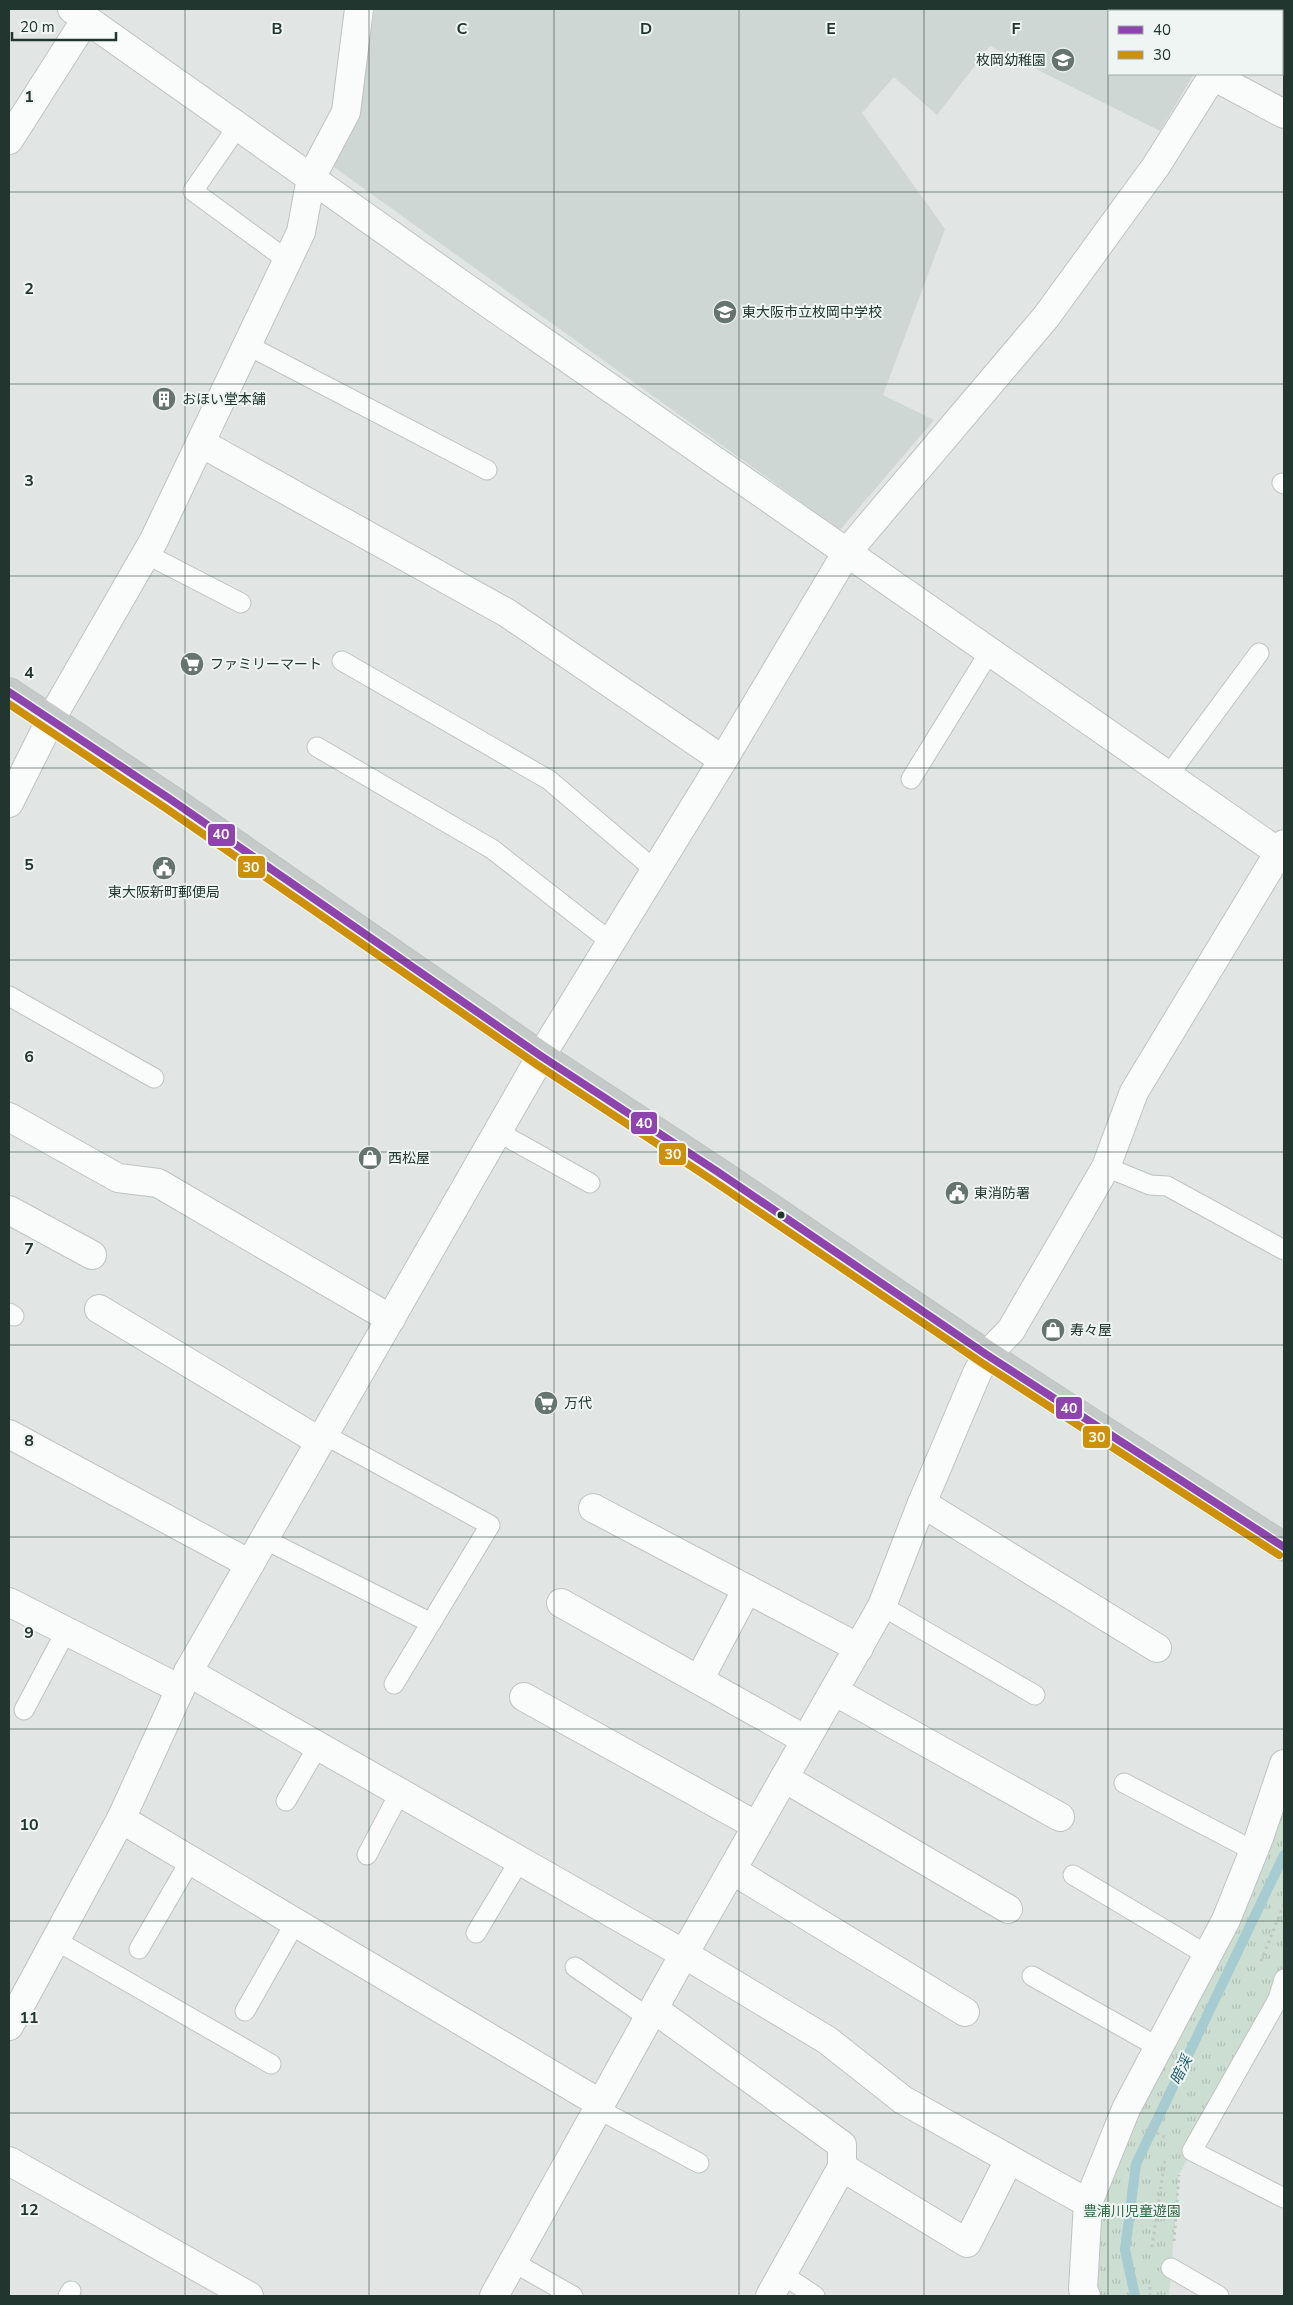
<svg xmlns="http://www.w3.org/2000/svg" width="1293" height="2305" viewBox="0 0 1293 2305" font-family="'Nunito Sans','Noto Sans JP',sans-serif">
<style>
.built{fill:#cfd7d4}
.park{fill:url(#park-tufts)}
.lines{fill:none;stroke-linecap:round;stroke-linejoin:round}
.stream{stroke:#a6cbd0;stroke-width:10}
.service-casing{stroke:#bec3c1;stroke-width:21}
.minor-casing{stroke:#bec3c1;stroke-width:30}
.tertiary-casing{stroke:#bec3c1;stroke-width:30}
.trunk-casing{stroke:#bcc3c0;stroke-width:30}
.path{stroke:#bfc6c3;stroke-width:3;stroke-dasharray:2.5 4;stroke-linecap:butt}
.service{stroke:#fafbfb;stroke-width:19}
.minor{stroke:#fafbfb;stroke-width:28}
.tertiary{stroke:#fafbfb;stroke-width:28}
.trunk{stroke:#c4cac8;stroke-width:28}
.bus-1-casing{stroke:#eff5f2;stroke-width:11}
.bus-2-casing{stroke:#eff5f2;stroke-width:11}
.bus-1{stroke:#8e44ad;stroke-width:8}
.bus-2{stroke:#cc900a;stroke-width:8}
.grid{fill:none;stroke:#223630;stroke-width:1;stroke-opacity:0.55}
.bus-dot{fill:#223630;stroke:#eff5f2;stroke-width:2}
.labels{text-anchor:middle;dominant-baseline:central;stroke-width:4;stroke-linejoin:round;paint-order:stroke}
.poi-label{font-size:14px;fill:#223630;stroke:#eff5f2;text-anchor:start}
.park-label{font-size:14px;fill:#316845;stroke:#eff5f2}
.water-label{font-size:15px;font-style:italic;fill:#23606b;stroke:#eff5f2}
.grid-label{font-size:16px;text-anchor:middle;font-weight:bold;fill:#223630;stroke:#eff5f2;stroke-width:4;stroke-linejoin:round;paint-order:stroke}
.line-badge{stroke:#eff5f2;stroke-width:2}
.badge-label{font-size:14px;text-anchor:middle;font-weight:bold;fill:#fff}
</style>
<defs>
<pattern id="park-tufts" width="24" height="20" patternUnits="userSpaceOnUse" patternTransform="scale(1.25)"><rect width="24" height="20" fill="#ccded1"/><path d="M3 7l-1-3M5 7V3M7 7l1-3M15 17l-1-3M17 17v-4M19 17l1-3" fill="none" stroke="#afbfb4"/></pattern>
</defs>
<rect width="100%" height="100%" fill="#e1e6e4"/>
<!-- built -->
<polygon class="built" points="375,9 1232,9 1230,11 1109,11 1109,74 1194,74 1160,131 990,46 937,115 894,77 862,113 945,229 883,395 934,420 840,530 331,165 354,117"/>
<!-- park -->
<polygon class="park" points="1284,1778 1284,1980 1179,2175 1169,2296 1086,2296 1088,2203"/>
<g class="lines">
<!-- stream -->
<polyline class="stream" points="1135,2296 1125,2250 1136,2164 1284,1855"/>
<!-- service casing -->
<g class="service-casing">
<g id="service">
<polyline points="238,126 193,191 287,260"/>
<polyline points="247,345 487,470"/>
<polyline points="1282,483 1284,484"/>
<polyline points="146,554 241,603"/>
<polyline points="342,661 549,780 655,870"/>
<polyline points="317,747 492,849 611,942"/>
<polyline points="1168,776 1259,653"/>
<polyline points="911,779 990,651"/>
<polyline points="9,996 154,1078"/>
<polyline points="498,1132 590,1183"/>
<polyline points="1106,1167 1150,1185 1167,1186 1284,1250"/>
<polyline points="9,1313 14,1316"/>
<polyline points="323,1434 490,1525 394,1684"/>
<polyline points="264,1539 431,1623"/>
<polyline points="882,1606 1035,1695"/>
<polyline points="24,1710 66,1631"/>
<polyline points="1124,1783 1254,1851"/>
<polyline points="286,1801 318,1746"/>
<polyline points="367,1855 400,1792"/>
<polyline points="1073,1875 1207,1955"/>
<polyline points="476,1933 520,1860"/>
<polyline points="55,1940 271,2064"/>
<polyline points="139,1949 190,1861"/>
<polyline points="575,1967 649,2018"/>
<polyline points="1032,1976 1158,2047"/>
<polyline points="1284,1979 1278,1999 1192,2151 1284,2198"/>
<polyline points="245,2011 295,1923"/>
<polyline points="598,2109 699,2163"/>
<polyline points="513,2262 573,2296"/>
<polyline points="1171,2268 1219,2296"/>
<polyline points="782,2274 815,2296"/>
<polyline points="68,2296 71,2291"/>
</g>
</g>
<!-- minor casing -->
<g class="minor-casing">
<g id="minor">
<polyline points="72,9 462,285 1284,856"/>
<polyline points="1252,11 1253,9"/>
<polyline points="1213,76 1284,114"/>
<polyline points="9,140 86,19"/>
<polyline points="201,443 507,613 723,760"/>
<polyline points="9,803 51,719 154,540 301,232 311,178 346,112 359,9"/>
<polyline points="541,1056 723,760 847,552 1046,317 1156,166 1214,74"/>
<polyline points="9,1117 118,1178 158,1183 391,1319"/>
<polyline points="9,1210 92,1255"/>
<polyline points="99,1309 319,1441"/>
<polyline points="9,1434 250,1564"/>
<polyline points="922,1503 1157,1648"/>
<polyline points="593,1508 859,1648"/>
<polyline points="9,1602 180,1689"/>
<polyline points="561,1603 806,1740"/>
<polyline points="188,1672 684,1954 827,2040 903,2100 1088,2203"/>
<polyline points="699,1680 747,1589"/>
<polyline points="834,1691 1060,1817"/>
<polyline points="524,1697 757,1826"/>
<polyline points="784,1778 1008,1909"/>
<polyline points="121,1819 601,2104"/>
<polyline points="732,1870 965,2012"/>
<polyline points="654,2009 842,2145 842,2167 770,2296"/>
<polyline points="9,2161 249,2296"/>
<polyline points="842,2167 967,2243 1009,2160"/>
<polyline points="494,2296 684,1954 882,1606 922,1503 977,1373 987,1355 1011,1330 1106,1167 1134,1092 1284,844"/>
<polyline points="1086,2296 1083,2289 1088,2203 1126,2109 1226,1920 1259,1838 1284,1764"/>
</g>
</g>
<!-- tertiary casing -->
<g class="tertiary-casing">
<polyline id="tertiary" points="9,2026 121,1819 188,1672 541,1056"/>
</g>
<!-- trunk casing -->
<g class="trunk-casing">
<polyline id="trunk" points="9,692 170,799 541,1056 718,1172 987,1355 1284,1547"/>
</g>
<!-- path -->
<g class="path">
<polyline points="1261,1961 1284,1904"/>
<polyline points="1151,2130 1168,2139"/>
<polyline points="1174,2241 1179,2175"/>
<polyline points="1152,2247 1165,2159"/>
<polyline points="1150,2296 1150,2286"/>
</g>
<!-- service -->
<use href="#service" class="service"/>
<!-- minor -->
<use href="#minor" class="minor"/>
<!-- tertiary -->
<use href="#tertiary" class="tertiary"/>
<!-- trunk -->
<use href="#trunk" class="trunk"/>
<!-- bus-1 casing -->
<g class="bus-1-casing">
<polyline id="bus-1" points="9,692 170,799 541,1056 718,1172 987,1355 1284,1547"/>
</g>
<!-- bus-2 casing -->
<g class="bus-2-casing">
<polyline id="bus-2" points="9,704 164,807 536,1064 712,1180 982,1363 1279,1555"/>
</g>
<!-- bus-1 -->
<use href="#bus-1" class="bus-1"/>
<!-- bus-2 -->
<use href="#bus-2" class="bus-2"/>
</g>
<!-- grid -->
<path class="grid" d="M185 9V2296M369 9V2296M554 9V2296M739 9V2296M924 9V2296M1108 9V2296M9 192H1284M9 384H1284M9 576H1284M9 768H1284M9 960H1284M9 1152H1284M9 1345H1284M9 1537H1284M9 1729H1284M9 1921H1284M9 2113H1284"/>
<!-- icons -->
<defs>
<g id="school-disc" transform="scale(1.25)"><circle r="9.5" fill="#65746f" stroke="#eff5f2"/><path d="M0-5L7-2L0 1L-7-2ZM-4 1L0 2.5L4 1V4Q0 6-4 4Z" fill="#fff"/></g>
<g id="building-disc" transform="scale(1.25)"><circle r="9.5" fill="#65746f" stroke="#eff5f2"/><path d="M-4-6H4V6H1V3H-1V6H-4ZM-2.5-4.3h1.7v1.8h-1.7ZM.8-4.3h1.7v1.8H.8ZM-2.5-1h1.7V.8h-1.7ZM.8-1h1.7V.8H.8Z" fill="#fff"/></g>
<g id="supermarket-disc" transform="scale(1.25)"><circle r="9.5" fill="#65746f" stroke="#eff5f2"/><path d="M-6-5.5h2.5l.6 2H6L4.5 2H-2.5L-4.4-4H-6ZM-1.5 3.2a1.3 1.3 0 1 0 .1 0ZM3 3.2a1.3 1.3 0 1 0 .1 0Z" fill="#fff"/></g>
<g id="civic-disc" transform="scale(1.25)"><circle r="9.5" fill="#65746f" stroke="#eff5f2"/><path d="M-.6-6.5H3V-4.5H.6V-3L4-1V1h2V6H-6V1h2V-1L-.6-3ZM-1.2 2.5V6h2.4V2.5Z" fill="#fff"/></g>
<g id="shop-disc" transform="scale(1.25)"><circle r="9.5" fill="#65746f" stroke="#eff5f2"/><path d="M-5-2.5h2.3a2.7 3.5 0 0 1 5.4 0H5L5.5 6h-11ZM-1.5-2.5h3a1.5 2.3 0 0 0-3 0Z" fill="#fff"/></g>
</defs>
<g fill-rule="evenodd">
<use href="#school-disc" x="1063" y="60"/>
<use href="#school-disc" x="725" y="312"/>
<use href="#building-disc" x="164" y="399"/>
<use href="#supermarket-disc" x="192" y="664"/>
<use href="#civic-disc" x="164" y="868"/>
<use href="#shop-disc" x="370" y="1158"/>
<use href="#civic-disc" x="957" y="1193"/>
<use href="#shop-disc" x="1053" y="1330"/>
<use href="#supermarket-disc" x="546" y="1403"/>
</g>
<!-- markers -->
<circle class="bus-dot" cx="781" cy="1215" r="4.5"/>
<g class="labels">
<!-- poi labels -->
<g class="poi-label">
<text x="1046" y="60" text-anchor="end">枚岡幼稚園</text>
<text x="742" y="312">東大阪市立枚岡中学校</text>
<text x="182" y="399">おほい堂本舗</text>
<text x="210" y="664">ファミリーマート</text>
<text x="164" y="892" text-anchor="middle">東大阪新町郵便局</text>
<text x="388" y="1158">西松屋</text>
<text x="974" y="1193">東消防署</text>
<text x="1070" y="1330">寿々屋</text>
<text x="564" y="1403">万代</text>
</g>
<!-- park labels -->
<g class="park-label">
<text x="1132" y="2211">豊浦川児童遊園</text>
</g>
<!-- water labels -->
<g class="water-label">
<text transform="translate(1181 2070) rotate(-64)">暗渓</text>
</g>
</g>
<g class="grid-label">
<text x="277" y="34">B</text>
<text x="462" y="34">C</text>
<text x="646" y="34">D</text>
<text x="831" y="34">E</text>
<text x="1016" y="34">F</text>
<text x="29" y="102">1</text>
<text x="29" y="294">2</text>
<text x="29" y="486">3</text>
<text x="29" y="678">4</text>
<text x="29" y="870">5</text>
<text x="29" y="1062">6</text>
<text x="29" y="1254">7</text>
<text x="29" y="1446">8</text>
<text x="29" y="1638">9</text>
<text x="29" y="1830">10</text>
<text x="29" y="2023">11</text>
<text x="29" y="2215">12</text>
</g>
<g class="line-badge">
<rect x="207" y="823" width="29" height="24" rx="5" fill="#8e44ad"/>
<rect x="237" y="855" width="29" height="24" rx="5" fill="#cc900a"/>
<rect x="630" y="1111" width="28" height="24" rx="5" fill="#8e44ad"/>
<rect x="658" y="1142" width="29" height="24" rx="5" fill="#cc900a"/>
<rect x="1055" y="1396" width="28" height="24" rx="5" fill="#8e44ad"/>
<rect x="1082" y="1425" width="29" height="24" rx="5" fill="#cc900a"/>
</g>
<g class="badge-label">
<text x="221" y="839">40</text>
<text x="251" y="872">30</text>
<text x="644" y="1128">40</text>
<text x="673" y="1159">30</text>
<text x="1069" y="1413">40</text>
<text x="1097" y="1442">30</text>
</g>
<!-- border -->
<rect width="1293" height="2305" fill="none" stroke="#223630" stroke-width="20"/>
<!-- legend -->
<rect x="1108" y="10" width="175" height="65" fill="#eff5f2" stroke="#9da9a4"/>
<rect x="1118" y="26" width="25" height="8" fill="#8e44ad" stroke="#9da9a4"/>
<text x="1153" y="35" font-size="15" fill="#223630">40</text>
<rect x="1118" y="51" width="25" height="8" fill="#cc900a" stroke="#9da9a4"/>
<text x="1153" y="60" font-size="15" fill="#223630">30</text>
<!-- scale -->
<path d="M12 32v8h104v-8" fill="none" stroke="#223630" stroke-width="2.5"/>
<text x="20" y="32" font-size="15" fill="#223630" stroke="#eff5f2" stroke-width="4" paint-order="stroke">20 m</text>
</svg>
